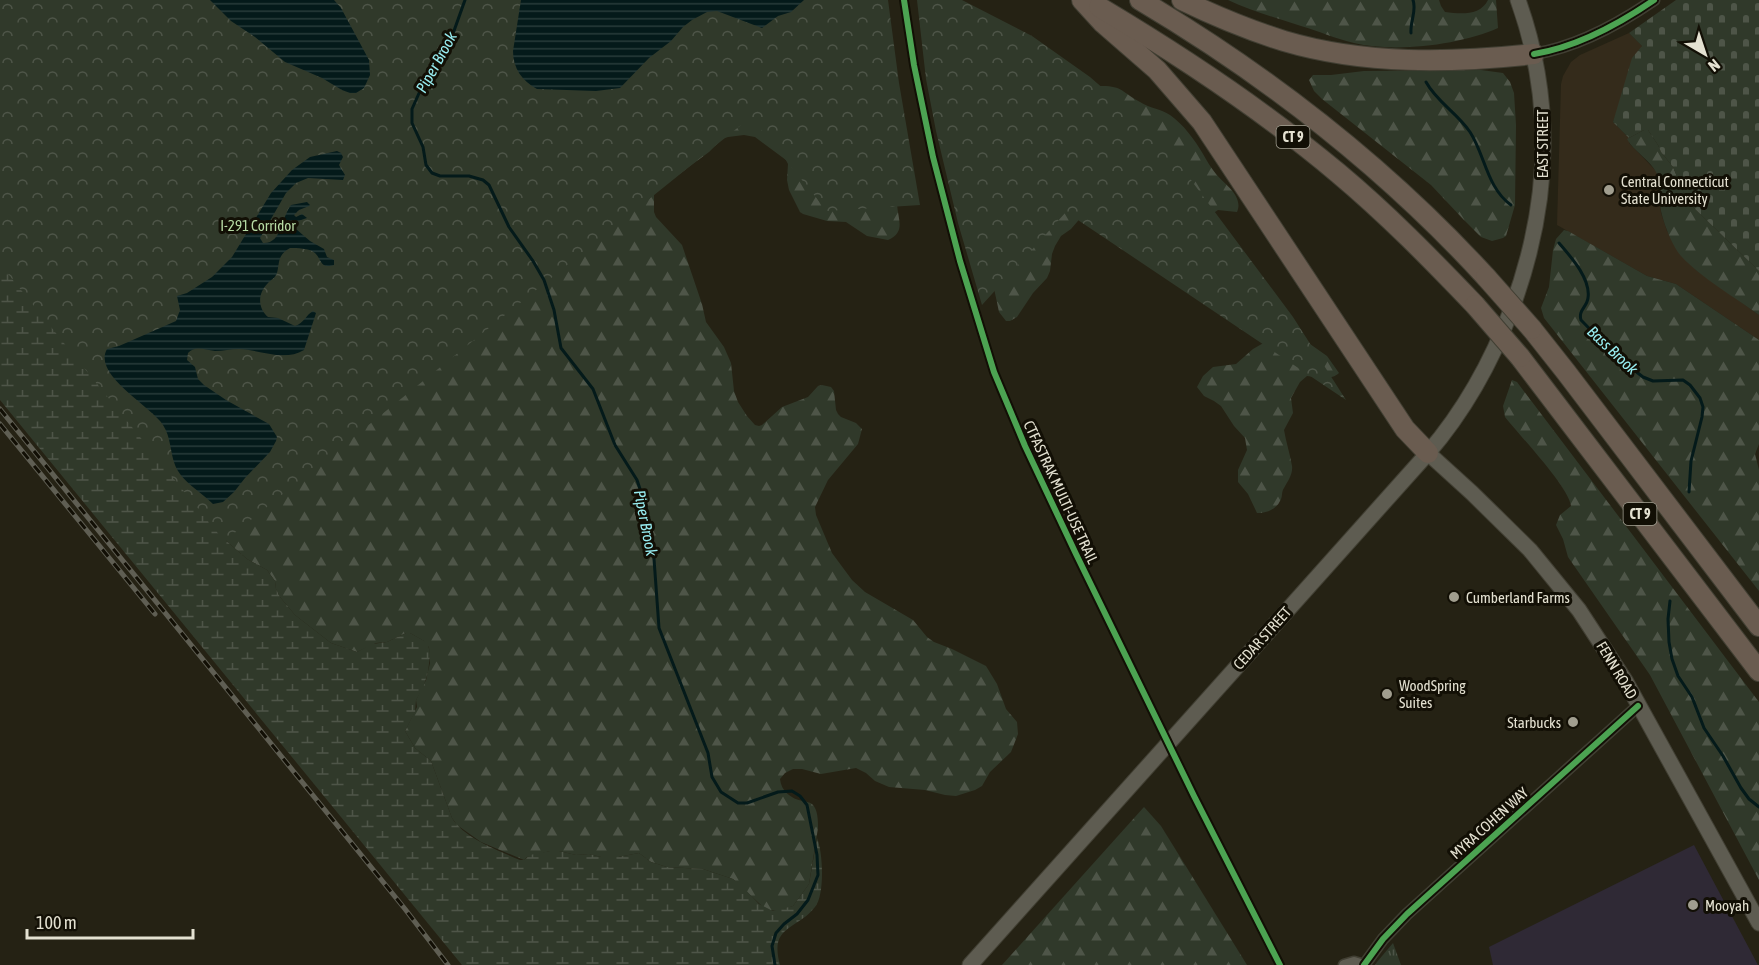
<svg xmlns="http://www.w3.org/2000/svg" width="1759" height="965" viewBox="0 0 1759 965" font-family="'Asap Condensed',sans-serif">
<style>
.commercial{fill:#2f2935}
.education{fill:#342b1b}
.grass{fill:url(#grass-tufts)}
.forest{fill:url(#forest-firs)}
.wetland{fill:url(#wetland-marsh)}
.cemetery{fill:url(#cemetery-stones)}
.park{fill:url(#park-crowns)}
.water{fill:url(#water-rules)}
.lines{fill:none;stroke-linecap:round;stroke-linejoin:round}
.stream{stroke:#041a1a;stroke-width:3}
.street-casing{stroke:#413f33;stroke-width:13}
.secondary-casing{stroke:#413f33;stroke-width:17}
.highway-casing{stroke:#413f33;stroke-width:22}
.street{stroke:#5e5c51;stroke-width:10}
.secondary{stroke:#5e5c51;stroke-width:15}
.highway{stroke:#6a5c50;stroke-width:20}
.rail-casing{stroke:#5f5e53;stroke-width:5}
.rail{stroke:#120f05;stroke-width:3;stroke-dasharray:9;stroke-linecap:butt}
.highway-bridge-casing{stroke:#413f33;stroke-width:22;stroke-linecap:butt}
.highway-bridge{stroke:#6a5c50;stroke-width:20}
.cycleway-casing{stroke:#120f05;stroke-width:10}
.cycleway{stroke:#4ca352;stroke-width:6}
.poi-dot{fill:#a19e8f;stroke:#120f05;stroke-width:2}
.labels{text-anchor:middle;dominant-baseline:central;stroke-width:6;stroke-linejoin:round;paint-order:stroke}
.shield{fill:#120f05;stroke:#a5a294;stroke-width:1.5}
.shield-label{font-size:14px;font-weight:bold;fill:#e4e1d1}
.street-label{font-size:15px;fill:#e4e1d1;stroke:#120f05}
.poi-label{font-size:15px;fill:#e4e1d1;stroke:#120f05;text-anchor:start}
.park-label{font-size:15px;fill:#b7dba5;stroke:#120f05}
.water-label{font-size:16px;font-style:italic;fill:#98edf1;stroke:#120f05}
</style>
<defs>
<pattern id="grass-tufts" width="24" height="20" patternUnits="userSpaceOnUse" patternTransform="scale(1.5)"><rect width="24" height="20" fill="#30392a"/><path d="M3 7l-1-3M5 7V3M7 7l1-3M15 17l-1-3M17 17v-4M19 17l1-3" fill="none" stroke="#4e5548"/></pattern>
<pattern id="forest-firs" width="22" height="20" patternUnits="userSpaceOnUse" patternTransform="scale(1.5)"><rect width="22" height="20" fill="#30392a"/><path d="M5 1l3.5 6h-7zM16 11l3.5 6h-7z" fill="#4e5548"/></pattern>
<pattern id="wetland-marsh" width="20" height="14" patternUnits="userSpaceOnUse" patternTransform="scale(1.5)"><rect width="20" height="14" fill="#30392a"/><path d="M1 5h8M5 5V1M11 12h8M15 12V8" fill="none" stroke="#4e5548"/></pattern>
<pattern id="cemetery-stones" width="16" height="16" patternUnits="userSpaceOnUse" patternTransform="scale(1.5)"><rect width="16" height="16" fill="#30392a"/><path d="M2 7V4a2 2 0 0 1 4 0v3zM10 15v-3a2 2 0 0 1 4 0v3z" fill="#4e5548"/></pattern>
<pattern id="park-crowns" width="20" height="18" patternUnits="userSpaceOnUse" patternTransform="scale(1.5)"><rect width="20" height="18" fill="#30392a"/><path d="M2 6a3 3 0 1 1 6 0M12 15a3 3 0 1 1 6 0" fill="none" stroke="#4e5548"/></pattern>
<pattern id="water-rules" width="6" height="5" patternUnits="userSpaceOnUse" patternTransform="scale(1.5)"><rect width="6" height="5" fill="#041a1a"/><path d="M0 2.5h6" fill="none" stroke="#283b3a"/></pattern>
</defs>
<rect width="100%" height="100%" fill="#252214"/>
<!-- commercial -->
<polygon class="commercial" points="1694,845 1758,965 1493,965 1489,947"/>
<!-- education -->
<polygon class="education" points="1629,33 1642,46 1613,122 1629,138 1629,143 1657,172 1661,186 1659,194 1661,213 1667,231 1696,270 1759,315 1759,340 1676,284 1647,276 1557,225 1561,84 1563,76 1571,62 1580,55"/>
<!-- grass -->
<polygon class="grass" points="1393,943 1401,965 1375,965 1377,962"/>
<!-- forest -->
<g class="forest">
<path d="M0 0 671 41 897 204C898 220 906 232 888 240L867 236 846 222 827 221 803 214 800 212 789 190 787 180 788 164 786 160 755 137 744 135 728 137 722 139 709 152 654 193V212L656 217 682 245 702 304 706 322 724 347 731 363 734 391 738 402 747 416 755 425 759 426 762 425 782 407 808 397 818 386 822 385 831 387 834 391 836 410 838 414 841 417 856 423 862 429 858 444 828 480 815 507 816 515 832 553 852 580 865 592 913 620 927 637 934 642 952 649 986 666 997 684 1006 709 1017 722 1018 734 1011 752 990 772 982 786 975 790 956 796 945 795 925 790 889 787 875 781 866 773 856 768 821 774 802 769H793L785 773 780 779C781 791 791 799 803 801 807 802 809 802 812 804 818 809 818 821 818 828L809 884 793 906 777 911 769 910 762 906 733 879 703 869 667 867 651 862 639 853 618 857H601L589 854 576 855 559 851H550L527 857 524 860 481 842 457 825 452 818 431 761 415 748 405 731 417 707 416 700 426 680 430 663 429 647 424 641 410 633H406L387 642 376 643 357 652 331 643 295 615 280 597 276 589 275 581 267 570 247 559 223 538Z"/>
<path d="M1228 0H1439L1441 6 1445 12C1461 14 1480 16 1488 0H1496L1498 28C1460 45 1395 53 1354 43 1336 39 1319 31 1301 26 1277 18 1251 11 1228 0Z"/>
<polygon points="1481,70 1503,73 1510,82 1514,93 1516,125 1515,205 1506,236 1503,238 1492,241 1481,237 1463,219 1431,185 1322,99 1314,91 1309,80 1313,75 1331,75 1364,71"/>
<path d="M1098 86C1122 85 1122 92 1140 102 1149 108 1161 109 1170 115 1183 124 1195 140 1203 154 1207 161 1211 168 1216 174 1224 184 1244 196 1237 212L1218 210 1212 214 1310 344 1327 356 1339 373C1331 381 1317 377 1307 376L1300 382 1291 398 1293 413 1284 430C1286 442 1290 454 1292 466 1293 474 1288 481 1284 488 1281 492 1283 497 1280 501 1276 510 1265 513 1257 513L1248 494 1238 482V470L1247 450 1245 438 1234 426 1221 406 1214 401 1204 396 1197 387 1203 376 1213 367 1236 364 1253 349 1267 341 1083 215 1071 229 1061 236 1055 246 1052 254 1050 271 1047 278 1033 293 1017 317 1010 321H1006L999 312 992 279Z"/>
<path d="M1644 130H1648L1658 145 1661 152 1673 167 1685 196 1694 208 1759 271V315C1736 298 1700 277 1681 256 1673 247 1665 227 1662 215 1658 202 1663 187 1657 174 1651 160 1634 152 1627 139Z"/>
<polygon points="1564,230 1568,231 1647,276 1676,284 1759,340 1759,444 1755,454 1759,470 1759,591 1544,318 1541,308 1549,287 1553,250 1556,239"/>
<path d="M1512 380 1517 382 1759 702V880L1650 675 1568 557 1563 539 1556 525 1560 515 1571 506C1569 487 1519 435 1505 417L1503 406Z"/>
<polygon points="1144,807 1161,826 1247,965 1002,965"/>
</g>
<!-- wetland -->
<path class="wetland" d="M0 144 223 538 247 559 267 570 275 581 276 589 280 597 295 615 331 643 357 652 372 644 387 642 406 633H410L428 643 430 655 428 672 423 688 416 700 415 712 405 731 415 748 431 761 452 818C464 838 499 851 520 860H524L530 855 550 851H559L576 855 589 854 601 857H618L639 853 651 862 667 867 703 869 733 879 742 886 759 904 773 911 793 906 809 884 817 838C823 852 825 895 815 907 796 931 769 925 780 965H462L0 400Z"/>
<!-- cemetery -->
<polygon class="cemetery" points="1676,0 1759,0 1759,271 1694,208 1685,196 1673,167 1661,152 1658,145 1648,130 1644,130 1629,138 1613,122 1632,58 1642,46 1629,33"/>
<!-- park -->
<g class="park">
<polygon points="0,0 888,0 899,83 920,205 827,211 751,117 227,539 225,542 0,264"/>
<polygon points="917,0 962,0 1032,36 1090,77 1159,137 1293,317 1346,400 1066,212 982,305 958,223 936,131 926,79"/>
</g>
<!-- water -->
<g class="water">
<polygon points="210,0 334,0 341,8 369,60 370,75 364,88 356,93 350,93 342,90 322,78 285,62 255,37 231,21"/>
<path d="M521 0H804L791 12 778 16 762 28 717 11 707 12 692 20 683 27 671 41 649 58 620 88 596 91 537 89C522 81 513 68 513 51Z"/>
<path d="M337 151 341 153 343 157 339 165 345 175 343 180 308 178 296 183 286 193 260 238 263 243C282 244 281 218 291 205L307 202 310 205 309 206 299 210 294 215 296 217 302 214 307 218 298 221 296 229 310 241 324 249 327 257 334 260V265C320 269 322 260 315 253 309 248 297 248 290 248 277 256 280 261 277 273 276 277 271 280 268 283 258 293 257 307 268 317L278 318 295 326C304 323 306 315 313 311L316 313 304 350C284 362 261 350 239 349 231 349 223 351 215 351 204 350 196 345 188 353L187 360 195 367 198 379 204 385 226 400 269 424 277 437 276 441 270 452 245 478 234 492 223 502 213 504C201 492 181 481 175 465 170 452 171 437 163 425 151 406 92 375 107 349L119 346 176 321 180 310 177 296 187 293 212 277 232 257 271 193 292 170 310 157Z"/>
</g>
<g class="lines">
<!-- stream -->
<g class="stream">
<polyline points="465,0 450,42 420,91 412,109 412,123 423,147 426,165 432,173 440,176 469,176 483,180 489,185 509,227 533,261 544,280 554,310 561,348 593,389 615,445 637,480 646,507 653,545 659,628 708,753 712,777 721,792 738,803 747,803 778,792 792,791 800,796 807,805 817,855 818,875 808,900 797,914 784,924 776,933 772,946 775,965"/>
<path d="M1411 33C1410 21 1417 11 1413 0"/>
<path d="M1426 82C1437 102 1457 113 1470 132 1485 155 1487 188 1511 205"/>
<path d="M1559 243C1571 257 1591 279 1588 298 1587 307 1578 310 1581 320L1617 357 1643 377 1653 381 1683 380 1690 385 1700 398 1703 407 1702 417 1691 461 1689 492"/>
<polyline points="1670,601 1668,619 1669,642 1672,659 1678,676 1692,697 1704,728 1723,756 1741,788 1749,799 1759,807"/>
</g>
<!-- street casing -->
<g class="street-casing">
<g id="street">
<path d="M1534 54C1577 47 1619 24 1654 0"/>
<polyline points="1344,965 1354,962 1364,965"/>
<polyline points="1364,965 1383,939 1407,914 1638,706"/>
</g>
</g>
<!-- secondary casing -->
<g class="secondary-casing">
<g id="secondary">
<polyline points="1428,453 1472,493 1530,550 1579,610 1626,682 1759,923"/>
<path d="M970 965 1428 453C1465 410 1492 361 1512 308 1550 205 1555 103 1518 0"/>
</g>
</g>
<!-- highway casing -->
<g class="highway-casing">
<g id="highway">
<polyline points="1082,0 1103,23 1157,70 1202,122 1405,429 1428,453"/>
<path d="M1140 0C1268 76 1386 168 1486 277"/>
<path d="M1182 0C1215 16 1249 30 1284 41 1365 65 1451 63 1534 54"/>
<path d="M1099 7C1183 57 1263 110 1338 173 1387 214 1431 259 1475 305"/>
<polyline points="1532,329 1566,372 1759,626"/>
<polyline points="1520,357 1759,671"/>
</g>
</g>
<!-- street -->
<use href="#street" class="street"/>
<!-- secondary -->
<use href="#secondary" class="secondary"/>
<!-- highway -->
<use href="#highway" class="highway"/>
<!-- rail casing -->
<g class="rail-casing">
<g id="rail">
<polyline points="0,409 405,909 448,965"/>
<polyline points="0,424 155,614"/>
</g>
</g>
<!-- rail -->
<use href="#rail" class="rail"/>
<!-- highway-bridge casing -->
<g class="highway-bridge-casing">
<g id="highway-bridge">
<polyline points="1486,277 1532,329"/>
<polyline points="1475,305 1520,357"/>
</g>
</g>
<!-- highway-bridge -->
<use href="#highway-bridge" class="highway-bridge"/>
<!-- cycleway casing -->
<g class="cycleway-casing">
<g id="cycleway">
<polyline points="904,0 914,65 933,157 960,261 994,372 1025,446 1076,554 1194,796 1280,965"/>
<path d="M1534 54C1577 47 1619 24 1654 0"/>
<polyline points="1364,965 1383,939 1407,914 1638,706"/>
</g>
</g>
<!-- cycleway -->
<use href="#cycleway" class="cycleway"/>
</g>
<!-- markers -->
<g class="poi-dot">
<circle cx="1609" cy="190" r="6"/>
<circle cx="1454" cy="597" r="6"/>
<circle cx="1387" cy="694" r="6"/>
<circle cx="1573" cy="722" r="6"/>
<circle cx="1693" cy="905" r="6"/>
</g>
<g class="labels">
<!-- shield labels -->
<g class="shield">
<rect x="1276.5" y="126" width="33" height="22" rx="4.5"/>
<rect x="1623.5" y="503" width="33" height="22" rx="4.5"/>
</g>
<g class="shield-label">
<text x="1293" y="137">CT 9</text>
<text x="1640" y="514">CT 9</text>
</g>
<!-- street labels -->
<g class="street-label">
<text transform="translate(1542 144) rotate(-90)">EAST STREET</text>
<text transform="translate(1061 492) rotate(65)">CTFASTRAK MULTI-USE TRAIL</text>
<text transform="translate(1262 638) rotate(-48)">CEDAR STREET</text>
<text transform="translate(1617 670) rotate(59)">FENN ROAD</text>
<text transform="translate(1489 823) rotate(-42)">MYRA COHEN WAY</text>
</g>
<!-- poi labels -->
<g class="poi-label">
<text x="1621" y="181">Central Connecticut<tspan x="1621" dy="17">State University</tspan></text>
<text x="1466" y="597">Cumberland Farms</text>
<text x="1399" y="685">WoodSpring<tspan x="1399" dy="17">Suites</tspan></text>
<text x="1561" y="722" text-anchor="end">Starbucks</text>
<text x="1705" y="905">Mooyah</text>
</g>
<!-- park labels -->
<g class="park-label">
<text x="258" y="225">I-291 Corridor</text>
</g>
<!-- water labels -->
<g class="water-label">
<text transform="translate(436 62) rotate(-61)">Piper Brook</text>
<text transform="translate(1613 350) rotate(43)">Bass Brook</text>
<text transform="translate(646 523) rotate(79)">Piper Brook</text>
</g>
</g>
<!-- north arrow -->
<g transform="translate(1705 54) rotate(141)" stroke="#120f05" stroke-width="4.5" paint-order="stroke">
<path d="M0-4.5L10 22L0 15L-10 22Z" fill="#e4e1d1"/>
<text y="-9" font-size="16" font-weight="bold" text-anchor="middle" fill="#e4e1d1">N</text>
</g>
<!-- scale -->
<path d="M27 929v9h166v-9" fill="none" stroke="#e4e1d1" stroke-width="3"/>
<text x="36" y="929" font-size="18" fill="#e4e1d1" stroke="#120f05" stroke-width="4.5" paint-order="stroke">100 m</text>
</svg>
